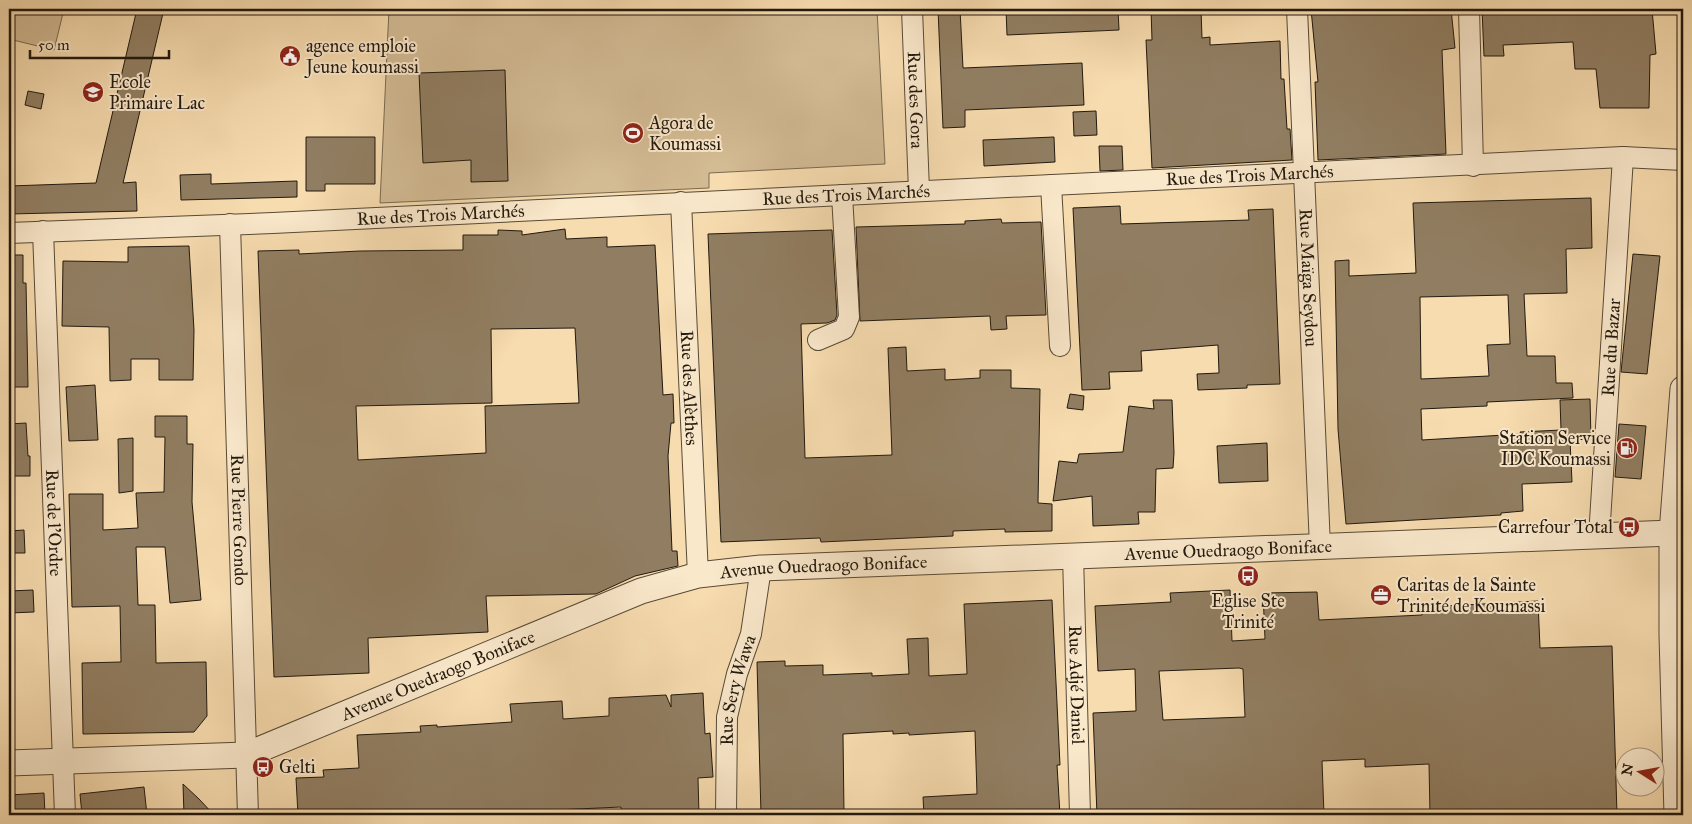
<svg xmlns="http://www.w3.org/2000/svg" width="1692" height="824" viewBox="0 0 1692 824" font-family="'IM FELL Great Primer',serif">
<style>
.green{fill:#d3bb94;stroke:#7a6a51}
.building{fill:#917e62;stroke:#22190e;fill-rule:evenodd}
.lines{fill:none;stroke-linecap:round;stroke-linejoin:round}
.minor-casing{stroke:#574a36;stroke-width:22}
.tertiary-casing{stroke:#574a36;stroke-width:27}
.minor{stroke:#fae8cb;stroke-width:20}
.tertiary{stroke:#fae8cb;stroke-width:25}
.labels{text-anchor:middle;dominant-baseline:central;stroke-width:4;stroke-linejoin:round;paint-order:stroke}
.poi-label{font-size:18px;fill:#22190e;stroke:#fae8cb;text-anchor:start}
.street-label{font-size:18px;fill:#22190e;stroke:#fae8cb}
</style>
<rect width="100%" height="100%" fill="#f7dcaf"/>
<filter id="stains"><feTurbulence type="fractalNoise" baseFrequency=".004" numOctaves="4"/><feColorMatrix values="0 0 0 0 .2 0 0 0 0 .09 0 0 0 0 .02 0 0 0 .5 -.17"/></filter>
<radialGradient id="worn" r=".72"><stop offset=".6" stop-color="#630" stop-opacity="0"/><stop offset="1" stop-color="#630" stop-opacity=".3"/></radialGradient>
<!-- green -->
<g class="green">
<polygon points="9,9 64,9 54,50 9,39"/>
<polygon points="389,9 877,9 885,164 709,173 709,188 380,203"/>
</g>
<!-- building -->
<g class="building">
<polygon points="137,9 164,9 123,183 136,182 137,211 9,214 9,186 96,183"/>
<polygon points="938,9 960,9 963,68 1082,63 1084,105 965,110 965,127 943,128"/>
<polygon points="1006,9 1118,9 1119,30 1007,35"/>
<polygon points="1151,9 1201,9 1202,38 1210,37 1210,45 1280,41 1281,79 1284,79 1287,129 1290,129 1292,160 1152,168 1146,40 1152,40"/>
<polygon points="1311,9 1451,9 1455,48 1442,50 1446,154 1318,160 1315,82 1318,82"/>
<polygon points="1482,9 1652,9 1656,54 1650,55 1649,108 1600,108 1596,69 1575,69 1573,42 1503,45 1504,56 1484,56"/>
<polygon points="505,70 508,181 471,182 471,160 423,163 419,73"/>
<polygon points="28,91 44,94 41,109 25,105"/>
<polygon points="1096,111 1097,135 1074,136 1073,112"/>
<polygon points="306,137 375,137 375,184 325,184 325,191 306,191"/>
<polygon points="1054,137 1055,162 984,166 983,140"/>
<polygon points="1099,146 1122,146 1123,170 1100,171"/>
<polygon points="211,174 211,184 297,181 297,197 181,200 180,175"/>
<path d="M1591 198 1592 248 1566 249 1567 293 1524 294 1527 356H1555L1556 383H1572L1573 398 1487 402V406L1421 409 1422 440 1521 434 1520 432 1561 430 1560 400 1590 399 1591 439 1570 440 1572 482 1522 484 1523 511 1501 513V515L1346 524 1338 429 1335 261 1349 260V276L1416 273 1413 203ZM1508 295 1510 344 1487 345 1489 376 1421 379 1420 297Z"/>
<polygon points="1120,206 1121,224 1249,220 1248,210 1273,209 1280,384 1247,385 1247,388 1198,390 1197,374 1219,373 1218,345 1141,351 1142,371 1109,372 1110,389 1082,390 1073,208"/>
<polygon points="1001,219 1002,223 1041,222 1046,315 1006,316 1007,329 991,330 990,316 860,321 856,227 965,224 965,221"/>
<path d="M565 229 566 239 607 237V247L655 245 663 395 673 394 674 423H671L668 456 672 551H677L678 566 635 576 596 594 486 596 488 632 368 638 369 673 274 677 258 251 299 250V254L360 251 463 250V235H498V230L522 231V235ZM575 328 579 403 485 406 486 453 358 460 356 406 492 403 491 329Z"/>
<polygon points="832,230 837,315 835,320 827,323 801,324 805,458 892,455 888,348 906,347 907,371 945,369 945,380 980,378 980,370 1011,370 1011,388 1040,389 1038,503 1052,504 1052,531 1005,532 1005,529 953,531 953,536 821,542 820,538 721,542 708,234"/>
<polygon points="189,246 194,330 193,380 159,380 159,359 131,359 131,380 110,381 109,327 62,326 63,261 128,262 128,247"/>
<polygon points="1633,254 1660,256 1647,374 1621,372"/>
<polygon points="9,255 23,255 23,283 26,283 28,387 12,387"/>
<polygon points="95,385 98,440 69,441 66,387"/>
<polygon points="1070,394 1084,396 1083,410 1067,408"/>
<polygon points="1153,400 1172,400 1174,453 1173,468 1156,469 1155,512 1138,512 1139,524 1093,526 1092,496 1053,501 1059,461 1077,463 1079,454 1123,452 1129,406 1154,409"/>
<polygon points="155,416 187,416 187,444 193,444 192,502 201,600 170,603 165,547 136,547 138,605 155,605 156,663 206,662 207,716 194,732 83,734 82,663 121,662 120,606 72,607 69,494 103,494 103,530 138,528 136,493 164,492 165,437 155,437"/>
<polygon points="26,423 28,456 30,456 30,476 9,476 9,424"/>
<polygon points="1619,424 1646,426 1641,479 1615,477"/>
<polygon points="133,438 133,491 119,493 118,439"/>
<polygon points="1267,443 1268,481 1219,483 1217,446"/>
<polygon points="24,530 25,553 11,553 10,531"/>
<polygon points="33,590 34,612 9,613 9,591"/>
<path d="M1230 590 1232 641 1265 639 1263 593 1317 592 1319 620 1422 615V605L1446 604V606L1538 601 1540 648 1612 646 1617 815H1430L1429 764 1365 767V759L1322 761 1324 815H1097L1093 713 1136 711 1135 669 1098 671 1095 606 1171 602 1170 593ZM1239 668 1243 669 1245 717 1163 720 1159 671Z"/>
<polygon points="1052,600 1060,765 1057,765 1060,815 924,815 923,797 977,794 975,731 909,735 909,733 893,734 893,731 843,734 844,815 761,815 757,662 785,661 785,666 823,665 823,675 872,673 872,676 909,674 907,639 928,638 929,676 967,674 964,604"/>
<polygon points="703,693 705,734 710,733 713,777 698,778 699,815 622,815 621,807 533,811 533,815 298,815 296,778 324,777 323,770 359,768 357,735 421,732 420,726 437,725 437,727 512,722 510,704 562,701 563,719 609,716 609,698 666,695 671,707 671,695"/>
<polygon points="183,784 199,799 214,815 184,815"/>
<polygon points="144,787 147,815 82,815 80,794"/>
<polygon points="44,793 45,815 9,815 9,795"/>
</g>
<g class="lines">
<!-- minor casing -->
<g class="minor-casing">
<g id="minor">
<path id="s1" d="M912 9 919 191"/>
<path id="s2" d="M1297 9 1320 547"/>
<polyline points="1469,9 1473,166"/>
<polyline points="1051,185 1060,346"/>
<path id="s3" d="M681 202 698 575"/>
<path id="s4" d="M230 224 248 815"/>
<path id="s5" d="M43 231 65 815"/>
<path id="s6" d="M9 233 273 223 1623 157 1683 160"/>
<polyline points="818,340 844,329 849,317 842,195"/>
<path id="s7" d="M1599 537 1623 157"/>
<path id="s8" d="M1073 555 1080 815"/>
<path id="s9" d="M726 815 727 717 737 674 751 634 761 568"/>
</g>
</g>
<!-- tertiary casing -->
<g class="tertiary-casing">
<g id="tertiary">
<path id="s10" d="M9 763 246 755 641 591 698 575 761 568 1672 533"/>
<polyline points="1677,815 1672,635 1672,533 1683,389"/>
</g>
</g>
<!-- minor -->
<use href="#minor" class="minor"/>
<!-- tertiary -->
<use href="#tertiary" class="tertiary"/>
</g>
<!-- icons -->
<defs>
<g id="civic-disc" transform="scale(1.125)"><circle r="9.5" fill="#8f2418" stroke="#fae8cb"/><path d="M-.6-6.5H3V-4.5H.6V-3L4-1V1h2V6H-6V1h2V-1L-.6-3ZM-1.2 2.5V6h2.4V2.5Z" fill="#fff"/></g>
<g id="school-disc" transform="scale(1.125)"><circle r="9.5" fill="#8f2418" stroke="#fae8cb"/><path d="M0-5L7-2L0 1L-7-2ZM-4 1L0 2.5L4 1V4Q0 6-4 4Z" fill="#fff"/></g>
<g id="stadium-disc" transform="scale(1.125)"><circle r="9.5" fill="#8f2418" stroke="#fae8cb"/><path d="M0-5a6.5 5 0 1 0 0 10a6.5 5 0 1 0 0-10ZM-3.5-1.8h7v3.6h-7Z" fill="#fff"/></g>
<g id="fuel-disc" transform="scale(1.125)"><circle r="9.5" fill="#8f2418" stroke="#fae8cb"/><path d="M-5.5-6h7V0h2V4h1.3V-2.5L3-4.5l.8-.8L6-3V5H2.5V1h-1V6h-7ZM-4.2-4.7v3.2H.2V-4.7Z" fill="#fff"/></g>
<g id="bus-disc" transform="scale(1.125)"><circle r="9.5" fill="#8f2418" stroke="#fae8cb"/><path d="M-5-6H5V4H4V6H2V4H-2V6H-4V4H-5ZM-3.5-4V0h7V-4ZM-3.5 1.2v1.5H-2V1.2ZM2 1.2v1.5H3.5V1.2Z" fill="#fff"/></g>
<g id="office-disc" transform="scale(1.125)"><circle r="9.5" fill="#8f2418" stroke="#fae8cb"/><path d="M-6-3h4V-5.5h4V-3h4V5H-6ZM-1-4.5V-3h2v-1.5ZM-6 0V1H6V0Z" fill="#fff"/></g>
</defs>
<g fill-rule="evenodd">
<use href="#civic-disc" x="290" y="56"/>
<use href="#school-disc" x="93" y="92"/>
<use href="#stadium-disc" x="633" y="133"/>
<use href="#fuel-disc" x="1627" y="448"/>
<use href="#bus-disc" x="1629" y="527"/>
<use href="#bus-disc" x="1248" y="576"/>
<use href="#office-disc" x="1381" y="595"/>
<use href="#bus-disc" x="263" y="767"/>
</g>
<g class="labels">
<!-- poi labels -->
<g class="poi-label">
<text x="306" y="46">agence emploie<tspan x="306" dy="21">Jeune koumassi</tspan></text>
<text x="109" y="82">Ecole<tspan x="109" dy="21">Primaire Lac</tspan></text>
<text x="649" y="123">Agora de<tspan x="649" dy="21">Koumassi</tspan></text>
<text x="1611" y="438" text-anchor="end">Station Service<tspan x="1611" dy="21">IDC Koumassi</tspan></text>
<text x="1613" y="527" text-anchor="end">Carrefour Total</text>
<text x="1397" y="585">Caritas de la Sainte<tspan x="1397" dy="21">Trinité de Koumassi</tspan></text>
<text x="1248" y="601" text-anchor="middle">Eglise Ste<tspan x="1248" dy="21">Trinité</tspan></text>
<text x="279" y="767">Gelti</text>
</g>
<!-- street labels -->
<g class="street-label">
<text stroke="none"><textPath href="#s1" startOffset="91">Rue des Gora</textPath></text>
<text stroke="none"><textPath href="#s6" startOffset="1242">Rue des Trois Marchés</textPath></text>
<text stroke="none"><textPath href="#s6" startOffset="838">Rue des Trois Marchés</textPath></text>
<text stroke="none"><textPath href="#s6" startOffset="432">Rue des Trois Marchés</textPath></text>
<text stroke="none"><textPath href="#s2" startOffset="269">Rue Maïga Seydou</textPath></text>
<text stroke="none"><textPath href="#s7" startOffset="190">Rue du Bazar</textPath></text>
<text stroke="none"><textPath href="#s3" startOffset="186">Rue des Alèthes</textPath></text>
<text stroke="none"><textPath href="#s4" startOffset="296">Rue Pierre Gondo</textPath></text>
<text stroke="none"><textPath href="#s5" startOffset="292">Rue de l'Ordre</textPath></text>
<text stroke="none"><textPath href="#s10" startOffset="1255">Avenue Ouedraogo Boniface</textPath></text>
<text stroke="none"><textPath href="#s10" startOffset="850">Avenue Ouedraogo Boniface</textPath></text>
<text stroke="none"><textPath href="#s10" startOffset="445">Avenue Ouedraogo Boniface</textPath></text>
<text stroke="none"><textPath href="#s8" startOffset="130">Rue Adjé Daniel</textPath></text>
<text stroke="none"><textPath href="#s9" startOffset="126">Rue Sery Wawa</textPath></text>
</g>
</g>
<!-- margin -->
<rect width="1692" height="824" fill="none" stroke="#f7dcaf" stroke-width="30"/>
<rect x="10" y="10" width="1672" height="804" fill="none" stroke="#22190e" stroke-width="2.5"/>
<rect x="15" y="15" width="1662" height="794" fill="none" stroke="#22190e"/>
<!-- north arrow -->
<g transform="translate(1640 772) rotate(281)"><circle r="24" fill="#fae8cb" stroke="#a4957f"/>
<path d="M0-4L9 19L0 12L-9 19Z" fill="#8f2418"/>
<text y="-8" font-size="14" font-weight="bold" text-anchor="middle" fill="#22190e">N</text>
</g>
<!-- scale -->
<path d="M30 50v8h139v-8" fill="none" stroke="#22190e" stroke-width="2.5"/>
<text x="38" y="50" font-size="15" fill="#22190e" stroke="#fae8cb" stroke-width="4" paint-order="stroke">50 m</text>
<rect width="100%" height="100%" filter="url(#stains)"/>
<rect width="100%" height="100%" fill="url(#worn)"/>
</svg>
